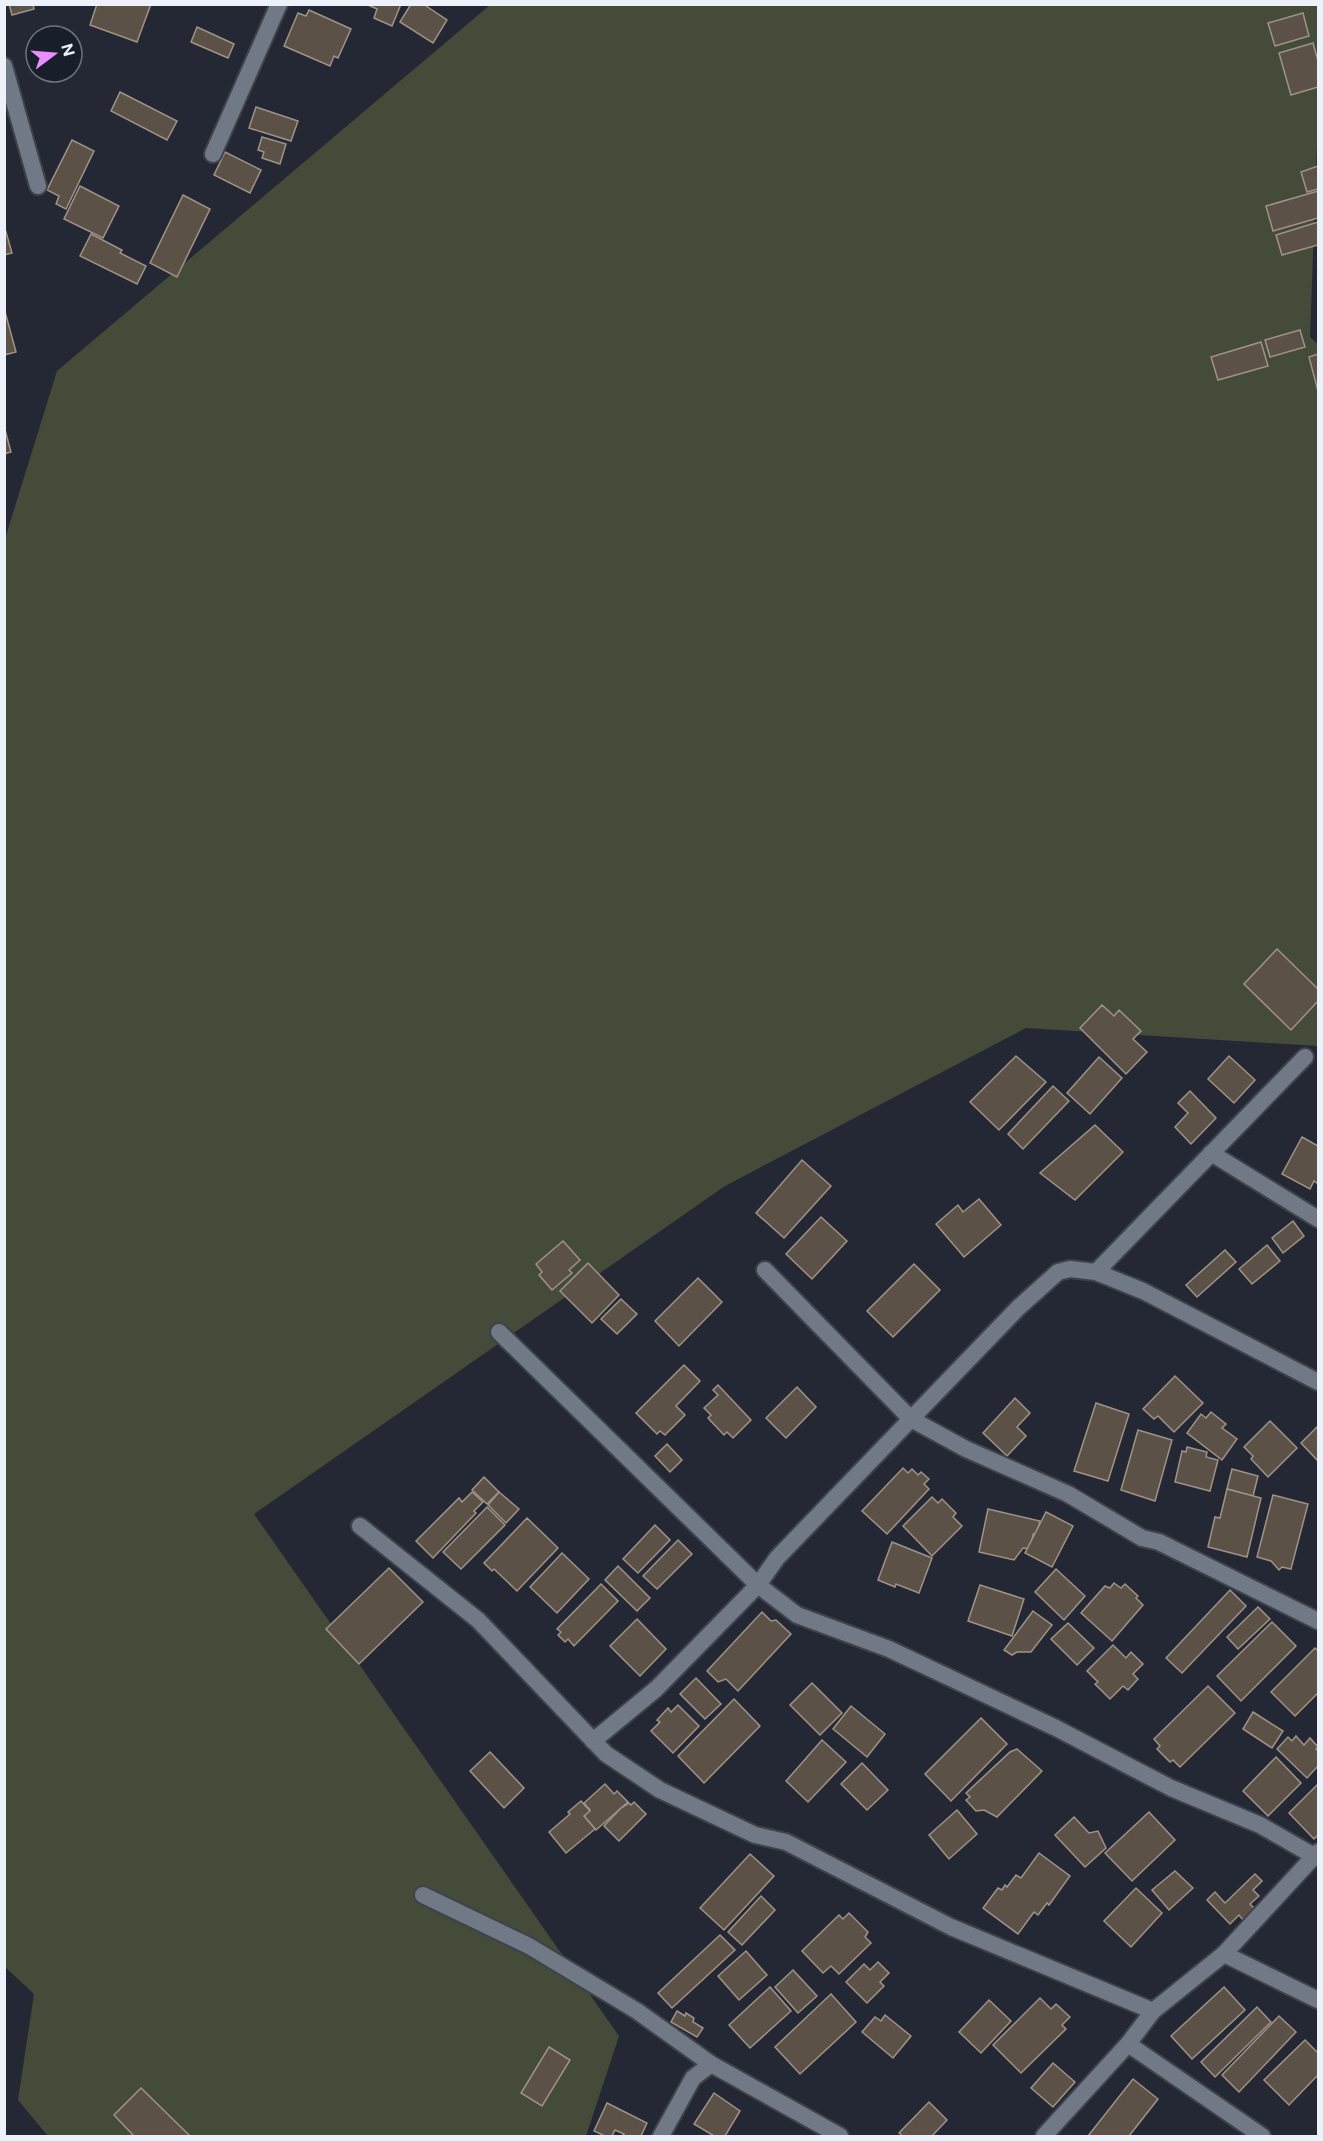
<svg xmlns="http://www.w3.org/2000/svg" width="1323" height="2141" viewBox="0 0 1323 2141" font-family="Figtree,sans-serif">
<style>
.green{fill:#454b39}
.building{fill:#5c5146;stroke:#9f9387;stroke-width:1.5}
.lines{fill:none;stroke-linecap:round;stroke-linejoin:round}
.street-casing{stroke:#3e424c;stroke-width:20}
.street{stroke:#727986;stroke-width:16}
</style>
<rect width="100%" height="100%" fill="#232834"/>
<!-- green -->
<polygon class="green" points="490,5 1318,5 1318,120 1310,337 1318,344 1318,1046 1026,1028 725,1186 254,1514 619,2036 586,2136 48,2136 18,2100 34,1994 5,1967 4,542 57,371"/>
<!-- building -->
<g class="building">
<polygon points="9,4 33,4 34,9 12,15"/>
<polygon points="97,4 151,4 137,42 90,25"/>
<polygon points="366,4 401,4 392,26 374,18 377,9"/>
<polygon points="411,4 423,4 447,20 433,43 400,22"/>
<polygon points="309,10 351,29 338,58 334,56 330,66 284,46 298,13 306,16"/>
<polygon points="1303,13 1309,36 1275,46 1268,23"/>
<polygon points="197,27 234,44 228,58 191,42"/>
<polygon points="1313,43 1318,61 1318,87 1291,95 1279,53"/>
<polygon points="120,92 177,121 167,140 111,111"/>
<polygon points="256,107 298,121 291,141 249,128"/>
<polygon points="262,137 286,144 280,164 262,158 264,152 258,150"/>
<polygon points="72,140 94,151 66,209 56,204 59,196 47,190"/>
<polygon points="225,152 261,170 250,193 214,175"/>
<polygon points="1318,166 1318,189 1307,192 1301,172"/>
<polygon points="80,186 119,206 103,238 64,219"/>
<polygon points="1318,191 1318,218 1273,231 1266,206"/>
<polygon points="183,195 210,209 177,277 150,263"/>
<polygon points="1318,222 1318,245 1282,255 1276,235"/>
<polygon points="4,225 12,253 4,255"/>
<polygon points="91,234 122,250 120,253 146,266 137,284 80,256"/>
<polygon points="4,308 16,352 4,355"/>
<polygon points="1300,330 1305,347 1270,357 1265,340"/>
<polygon points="1261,342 1268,366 1218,380 1211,357"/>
<polygon points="1318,354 1318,391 1309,357"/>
<polygon points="4,426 11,452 4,454"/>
<polygon points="1277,949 1318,989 1318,1001 1291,1030 1244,984"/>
<polygon points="1102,1005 1114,1016 1119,1010 1141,1031 1133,1039 1147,1052 1126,1074 1080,1028"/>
<polygon points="1016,1056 1046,1082 999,1130 970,1102"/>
<polygon points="1229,1056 1255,1080 1234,1103 1208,1079"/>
<polygon points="1099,1057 1122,1078 1090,1114 1067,1093"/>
<polygon points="1053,1086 1069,1101 1023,1149 1008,1134"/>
<polygon points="1190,1091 1216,1118 1191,1144 1175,1127 1188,1113 1178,1103"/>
<polygon points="1095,1125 1123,1152 1075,1200 1040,1173"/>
<polygon points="1302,1137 1318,1146 1318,1184 1314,1181 1310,1189 1282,1174"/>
<polygon points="802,1160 831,1186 784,1238 756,1213"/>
<polygon points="979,1199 1001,1225 964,1257 936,1224 958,1205 963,1212"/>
<polygon points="821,1217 847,1241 812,1279 786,1254"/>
<polygon points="1293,1221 1304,1236 1283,1253 1272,1238"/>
<polygon points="563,1241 580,1260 569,1270 572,1273 552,1290 539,1275 542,1272 536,1264"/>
<polygon points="1267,1245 1280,1261 1252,1284 1239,1269"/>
<polygon points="1225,1250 1236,1262 1197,1297 1186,1285"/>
<polygon points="588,1263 619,1295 592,1323 560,1291"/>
<polygon points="914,1264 940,1290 893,1337 867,1311"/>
<polygon points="698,1278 722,1302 679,1346 655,1321"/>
<polygon points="621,1299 637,1314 617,1334 601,1319"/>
<polygon points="684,1365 700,1381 676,1406 685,1415 665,1435 660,1431 657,1434 636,1413"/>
<polygon points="1175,1376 1203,1403 1174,1432 1158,1416 1154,1419 1143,1409"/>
<polygon points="718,1385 751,1420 733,1438 727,1432 724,1435 708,1418 711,1415 704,1408 718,1395 713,1390"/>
<polygon points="797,1387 816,1407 786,1438 766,1418"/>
<polygon points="1015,1398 1030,1413 1017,1427 1026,1436 1007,1456 983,1433"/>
<polygon points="1096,1403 1129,1414 1108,1481 1074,1471"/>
<polygon points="1211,1412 1226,1424 1222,1428 1237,1439 1222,1460 1187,1433 1201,1414 1206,1418"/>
<polygon points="1270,1421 1297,1448 1268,1477 1251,1459 1253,1456 1244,1447"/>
<polygon points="1317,1427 1318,1429 1318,1461 1301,1443"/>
<polygon points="1138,1430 1172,1440 1155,1501 1121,1490"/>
<polygon points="667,1444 682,1460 670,1472 655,1456"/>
<polygon points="1187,1447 1207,1452 1206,1457 1218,1460 1210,1491 1175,1482 1182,1451 1186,1452"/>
<polygon points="903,1468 908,1473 912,1469 918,1475 921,1472 929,1479 924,1484 929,1489 887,1534 862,1511"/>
<polygon points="1232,1469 1258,1476 1253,1496 1227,1489"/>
<polygon points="484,1477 499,1492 487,1504 472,1490"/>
<polygon points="1227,1489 1261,1498 1247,1557 1208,1547 1215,1517 1220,1518"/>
<polygon points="472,1492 483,1502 474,1511 476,1513 433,1558 416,1541 459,1498 462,1502"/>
<polygon points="499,1492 519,1509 506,1523 488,1505"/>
<polygon points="1273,1495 1308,1504 1291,1569 1282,1567 1279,1570 1271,1561 1257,1557"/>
<polygon points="932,1497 938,1503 942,1499 956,1513 953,1517 962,1526 932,1556 903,1526"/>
<polygon points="487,1507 505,1525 461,1569 443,1552"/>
<polygon points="988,1509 1040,1521 1037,1533 1033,1534 1031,1549 1023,1548 1014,1560 979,1552"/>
<polygon points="1046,1512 1073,1526 1052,1567 1025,1553"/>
<polygon points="527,1518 558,1548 517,1591 494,1569 492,1571 484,1563"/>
<polygon points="655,1525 670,1540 638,1573 623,1559"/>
<polygon points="678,1540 692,1554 657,1589 643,1576"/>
<polygon points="892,1542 932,1558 919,1593 896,1584 895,1587 878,1580"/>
<polygon points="562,1553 589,1579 557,1613 530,1587"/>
<polygon points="618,1566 650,1598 637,1611 605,1580"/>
<polygon points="389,1568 423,1602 359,1664 326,1629"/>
<polygon points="1056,1569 1085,1596 1064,1620 1035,1592"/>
<polygon points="1114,1583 1121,1588 1125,1584 1138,1596 1136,1598 1143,1605 1112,1641 1081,1613 1105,1586 1110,1588"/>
<polygon points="601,1584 618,1601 574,1646 568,1639 565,1642 558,1635 561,1632 557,1629"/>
<polygon points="980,1585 1024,1599 1012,1636 968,1621"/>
<polygon points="1230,1590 1246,1606 1182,1673 1166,1658"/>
<polygon points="1258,1607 1270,1619 1238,1649 1227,1637"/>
<polygon points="1033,1611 1052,1625 1031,1652 1017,1652 1012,1655 1004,1650"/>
<polygon points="762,1612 771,1621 776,1620 791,1634 738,1691 726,1679 718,1682 707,1671"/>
<polygon points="637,1619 666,1649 640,1676 610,1646"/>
<polygon points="1272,1622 1296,1646 1241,1701 1217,1676"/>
<polygon points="1068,1623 1094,1648 1077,1665 1051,1639"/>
<polygon points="1113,1645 1126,1658 1131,1652 1143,1664 1133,1674 1138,1679 1128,1690 1123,1686 1110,1699 1095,1684 1098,1682 1087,1671"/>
<polygon points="1315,1648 1318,1651 1318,1693 1295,1716 1271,1692"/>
<polygon points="696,1678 721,1704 705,1719 680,1694"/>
<polygon points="812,1683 842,1713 820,1735 790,1705"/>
<polygon points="1208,1686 1235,1713 1180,1767 1173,1760 1170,1762 1157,1749 1160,1746 1154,1739"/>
<polygon points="734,1699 760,1726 704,1783 678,1756"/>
<polygon points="678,1705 699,1726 673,1753 651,1731 660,1722 657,1720 668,1708 671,1712"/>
<polygon points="851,1706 885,1734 867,1757 833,1729"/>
<polygon points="1253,1712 1283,1731 1272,1748 1243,1729"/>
<polygon points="981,1718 1007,1744 951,1801 925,1774"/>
<polygon points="1296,1736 1304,1745 1310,1738 1318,1747 1316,1749 1318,1751 1318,1766 1307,1778 1277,1749 1288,1737 1292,1741"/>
<polygon points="822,1740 846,1762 808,1802 786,1781"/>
<polygon points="1017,1749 1042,1771 997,1817 984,1810 976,1811 966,1800 970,1797 966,1793 1010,1752"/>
<polygon points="490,1752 524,1788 504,1808 470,1771"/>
<polygon points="1276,1757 1301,1783 1268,1816 1243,1791"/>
<polygon points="862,1763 888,1790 867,1810 841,1784"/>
<polygon points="605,1784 614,1794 617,1791 628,1802 596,1830 584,1816 590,1810 584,1803"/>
<polygon points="1318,1784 1318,1835 1314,1839 1289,1813"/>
<polygon points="581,1801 590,1811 584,1816 595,1829 566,1853 549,1832 570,1814 568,1812"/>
<polygon points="634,1802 646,1814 619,1841 604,1826 621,1808 629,1803 631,1805"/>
<polygon points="957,1810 977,1834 949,1859 929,1835"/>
<polygon points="1149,1812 1175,1840 1132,1881 1105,1853"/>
<polygon points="1074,1817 1089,1833 1098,1831 1106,1848 1085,1867 1055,1835"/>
<polygon points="1039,1853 1070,1876 1049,1905 1047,1903 1038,1915 1034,1912 1018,1934 983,1908 998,1888 1002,1890 1005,1885 1007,1887 1016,1875 1021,1878"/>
<polygon points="750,1854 774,1876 724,1930 700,1908"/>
<polygon points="1175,1871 1193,1888 1169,1910 1152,1890"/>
<polygon points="1255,1874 1262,1881 1253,1890 1259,1896 1250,1904 1255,1909 1243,1920 1239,1915 1230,1924 1207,1900 1215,1892 1225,1903"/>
<polygon points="1136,1888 1162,1913 1131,1947 1104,1921"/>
<polygon points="761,1896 775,1910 742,1945 728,1932"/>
<polygon points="849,1913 868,1932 865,1937 871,1943 839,1974 831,1966 823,1973 802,1951 839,1915 843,1919"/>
<polygon points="720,1935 735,1950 672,2008 658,1993"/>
<polygon points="746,1951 767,1975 739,2000 718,1976"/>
<polygon points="878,1962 889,1973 880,1982 884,1986 867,2003 846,1982 864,1964 870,1970"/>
<polygon points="793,1970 817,1996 798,2013 775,1987"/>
<polygon points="770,1987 791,2011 750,2048 729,2025"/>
<polygon points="1224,1987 1245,2010 1192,2059 1171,2036"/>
<polygon points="831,1994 856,2022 800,2074 775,2047"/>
<polygon points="1040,1998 1051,2009 1056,2004 1070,2017 1062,2025 1066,2029 1021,2073 993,2045"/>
<polygon points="989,2000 1011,2021 981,2053 959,2032"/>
<polygon points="1257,2007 1271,2022 1215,2077 1201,2062"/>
<polygon points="677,2011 685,2016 686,2013 694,2018 693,2022 703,2028 697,2037 671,2022"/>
<polygon points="885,2015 911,2036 893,2058 862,2032 875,2017 881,2021"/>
<polygon points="1279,2016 1296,2032 1239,2092 1222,2075"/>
<polygon points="1305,2040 1318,2053 1318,2075 1289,2105 1264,2080"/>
<polygon points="549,2047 570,2060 542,2106 521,2093"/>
<polygon points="1053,2063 1075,2082 1053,2107 1031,2088"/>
<polygon points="1133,2079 1158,2099 1129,2136 1088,2136"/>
<polygon points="141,2088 190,2136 134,2136 114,2115"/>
<polygon points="714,2093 740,2111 725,2136 714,2136 694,2124"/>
<polygon points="929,2102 947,2120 932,2136 903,2136 899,2133"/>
<polygon points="607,2103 647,2123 641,2136 622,2136 624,2134 615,2130 612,2136 605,2136 594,2131"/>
</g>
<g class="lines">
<!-- street casing -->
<g class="street-casing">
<g id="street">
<polyline points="4,66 38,186"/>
<polyline points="213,154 279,4"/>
<polyline points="1211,1153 1318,1219"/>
<polyline points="765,1270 911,1419 966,1449 1068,1494 1142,1538 1159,1542 1318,1621"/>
<polyline points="1096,1272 1305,1057"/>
<polyline points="499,1332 758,1585 797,1615 889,1649 1056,1728 1171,1788 1260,1825 1314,1856"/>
<polyline points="360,1526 478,1620 606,1754 660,1790 755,1835 786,1842 951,1927 1153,2011"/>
<polyline points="593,1741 656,1689 758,1585 777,1558 1018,1308 1058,1272 1070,1269 1096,1272 1143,1291 1318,1382"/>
<polyline points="423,1895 529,1946 637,2011 711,2064 840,2136"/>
<polyline points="1224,1954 1318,2000"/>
<polyline points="1128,2044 1262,2136"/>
<polyline points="661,2136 693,2078 711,2064"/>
<polyline points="1044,2136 1128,2044 1153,2011 1224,1954 1318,1852"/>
</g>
</g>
<!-- street -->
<use href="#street" class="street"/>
</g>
<!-- border -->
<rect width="1323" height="2141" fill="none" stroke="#edf1f9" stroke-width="12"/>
<!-- north arrow -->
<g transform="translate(54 54) rotate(74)"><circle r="28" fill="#191f2a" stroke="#6e737d" stroke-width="1.5"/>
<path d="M0-4.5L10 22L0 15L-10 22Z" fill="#ea8dfd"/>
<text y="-9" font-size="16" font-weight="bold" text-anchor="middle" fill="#edf1f9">N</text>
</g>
</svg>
